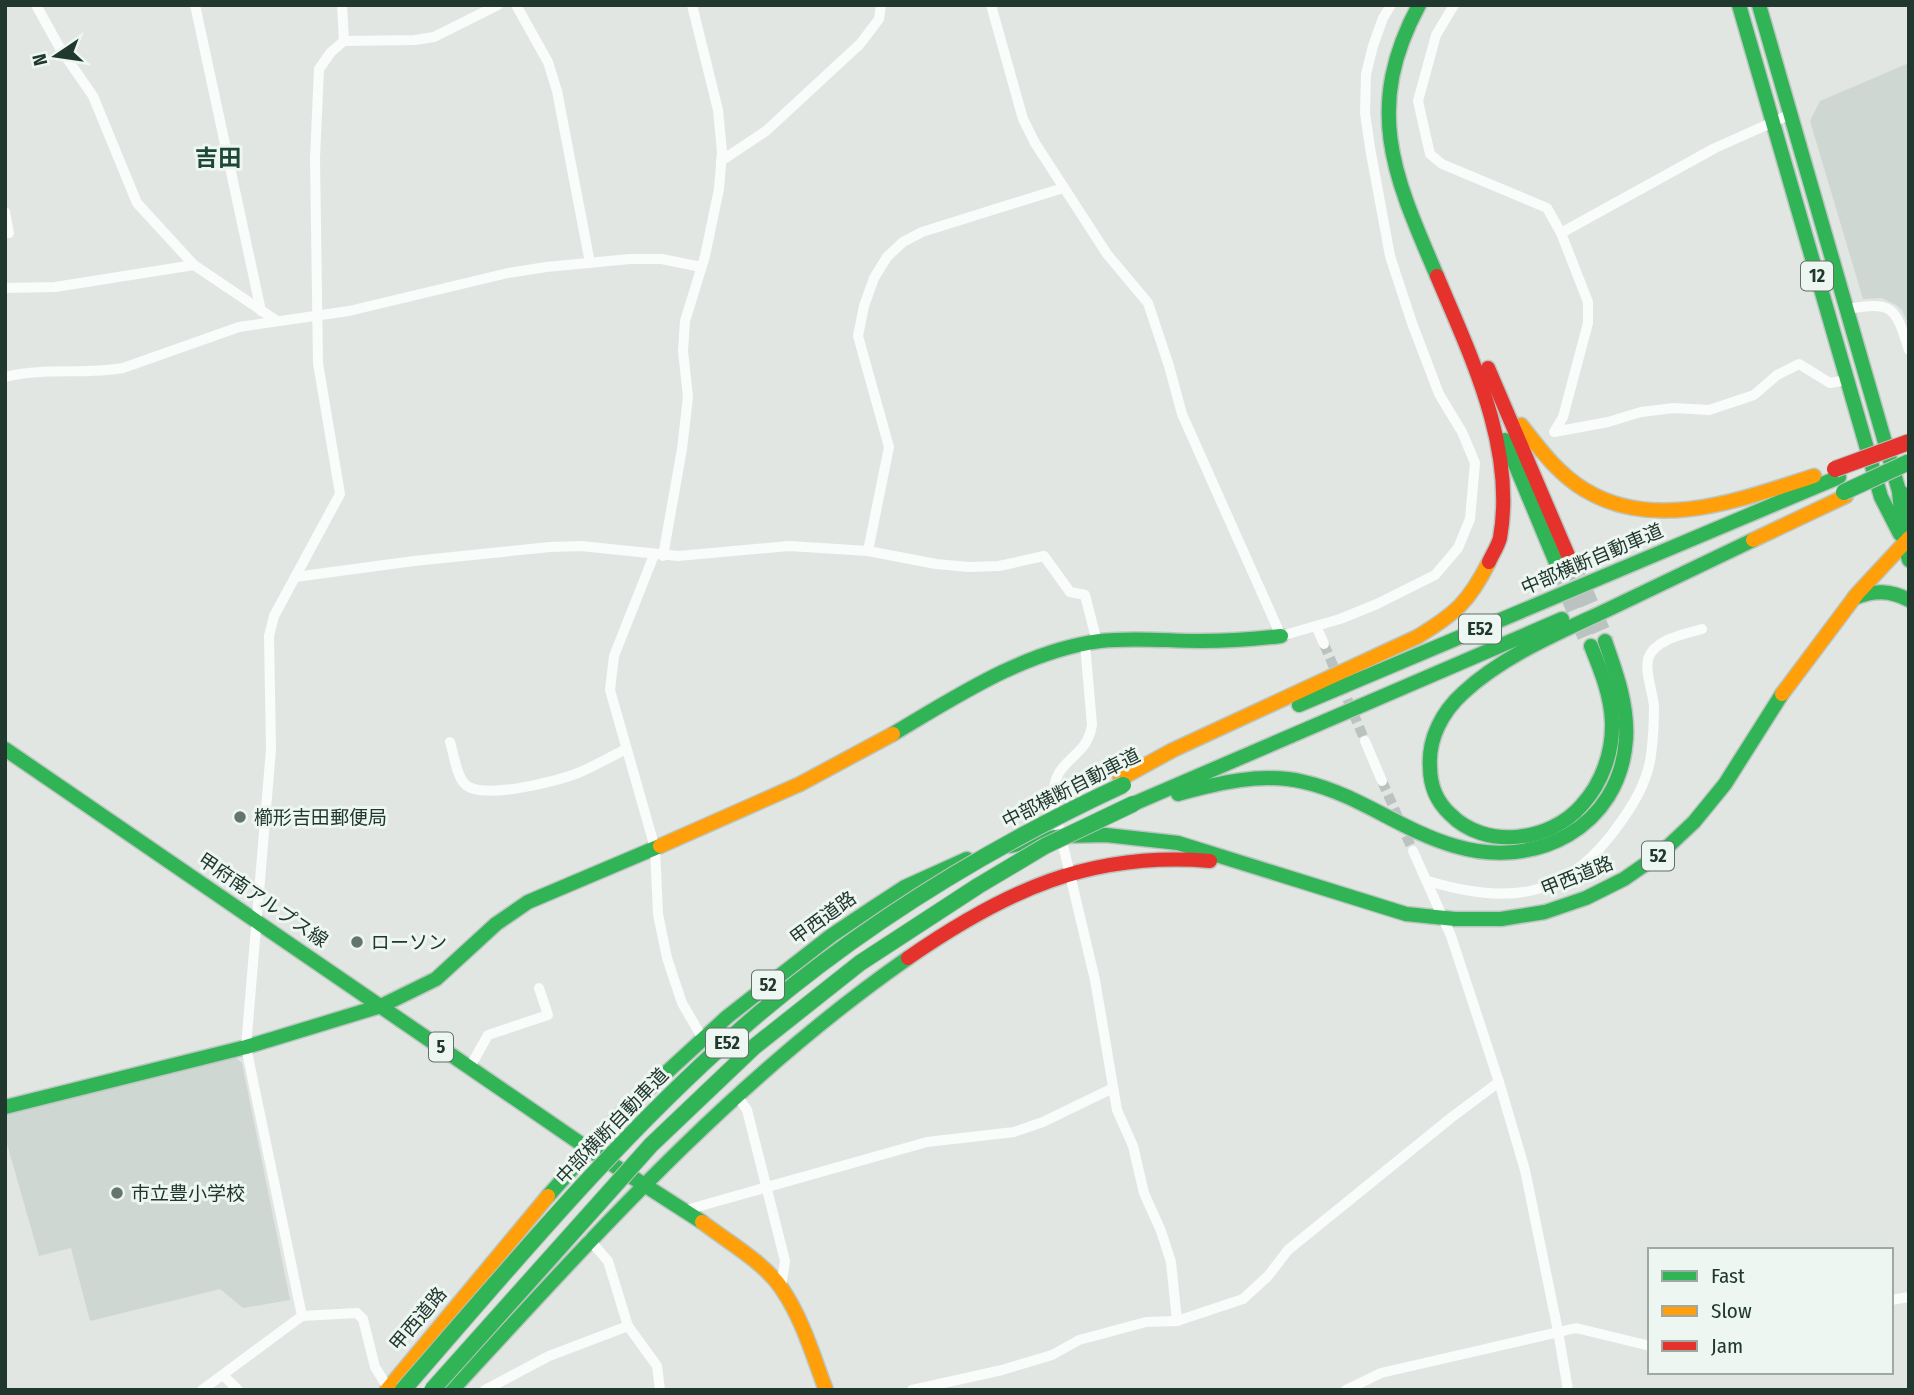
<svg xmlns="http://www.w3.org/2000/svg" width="1914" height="1395" viewBox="0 0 1914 1395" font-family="'Fira Sans Condensed','Noto Sans JP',sans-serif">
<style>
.built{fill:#ced7d2}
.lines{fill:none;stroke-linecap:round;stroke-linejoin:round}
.street-tunnel{stroke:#bac3bf;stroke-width:10;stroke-dasharray:10 5;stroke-linecap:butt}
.highway-tunnel{stroke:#bac3bf;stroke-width:19;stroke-dasharray:19 10;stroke-linecap:butt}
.fast-casing{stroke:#bcc6c1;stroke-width:17}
.slow-casing{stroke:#bcc6c1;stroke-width:17}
.jam-casing{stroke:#bcc6c1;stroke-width:17}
.street{stroke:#fafbfb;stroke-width:10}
.fast{stroke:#30b455;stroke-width:14}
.slow{stroke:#ff9f0a;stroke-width:14}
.jam{stroke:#e5322d;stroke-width:14}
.fast-bridge-casing{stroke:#bbc3bf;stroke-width:18;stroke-linecap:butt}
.jam-bridge-casing{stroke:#bbc3bf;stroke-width:18;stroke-linecap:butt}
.fast-bridge{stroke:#30b455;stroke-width:16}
.jam-bridge{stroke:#e5322d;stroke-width:16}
.poi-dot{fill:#64756d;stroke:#eef6f1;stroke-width:2.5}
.labels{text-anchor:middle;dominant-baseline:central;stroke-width:6;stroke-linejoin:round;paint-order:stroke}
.shield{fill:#eef6f1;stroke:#5e7168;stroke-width:2}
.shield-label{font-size:18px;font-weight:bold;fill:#20382e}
.street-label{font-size:19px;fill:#20382e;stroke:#eef6f1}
.poi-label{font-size:19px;fill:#20382e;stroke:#eef6f1;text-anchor:start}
.quarter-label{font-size:23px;font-weight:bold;fill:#1d4839;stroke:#eef6f1}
</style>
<rect width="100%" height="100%" fill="#e1e6e3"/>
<!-- built -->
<g class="built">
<polygon points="1909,63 1909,326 1902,310 1896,305 1882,298 1863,299 1810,121 1820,101"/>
<polygon points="234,1056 242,1063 290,1300 243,1308 220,1289 90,1321 71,1248 39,1256 5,1137 5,1114"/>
</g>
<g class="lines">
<!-- street-tunnel -->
<g class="street-tunnel">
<polyline points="1324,644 1365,741"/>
<polyline points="1382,781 1413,851"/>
</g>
<!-- highway-tunnel -->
<g class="highway-tunnel">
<polyline points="1570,560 1605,641"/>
<polyline points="1557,565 1591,646"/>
</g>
<!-- fast casing -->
<g class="fast-casing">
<g id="fast">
<path d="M1419 5C1363 109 1394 176 1437 276"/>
<polyline points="1739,5 1881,497 1900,534"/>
<polyline points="1759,5 1899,491 1904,543 1909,560"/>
<polyline points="1505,440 1557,565"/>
<polyline points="1899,491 1909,498"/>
<path d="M1854 598C1874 590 1890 590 1909 600"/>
<path d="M1591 646C1601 671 1611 695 1612 722 1613 752 1602 783 1582 805 1550 842 1485 850 1450 814 1437 802 1430 785 1430 767 1428 739 1442 712 1463 693 1503 656 1556 634 1605 611 1654 587 1704 564 1753 540"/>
<polyline points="1299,705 1839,477"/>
<path d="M893 734C957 696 1025 651 1100 641 1134 637 1168 641 1201 641 1228 641 1255 639 1281 636"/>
<polyline points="5,749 590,1150 702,1222"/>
<path d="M1178 794C1218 783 1262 772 1304 782 1358 794 1402 831 1455 846 1535 870 1620 828 1626 739 1628 705 1616 672 1605 641"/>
<polyline points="1133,804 1562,619"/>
<polyline points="1009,846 1062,836 1106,835 1178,843 1406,914 1455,919 1501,919 1545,912 1586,898 1624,879 1660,854 1694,822 1725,784 1782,694"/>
<polyline points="5,1107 246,1047 381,1006 436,979 496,924 528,902 660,846"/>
<polyline points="548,1196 620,1115 727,1017 832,935 871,909 905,887 967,859"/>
<path d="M452 1390C596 1234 733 1080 908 958"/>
</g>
</g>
<!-- slow casing -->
<g class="slow-casing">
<g id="slow">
<path d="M1521 425C1540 449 1558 474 1585 490 1656 533 1742 499 1814 476"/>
<polyline points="1753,540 1846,496"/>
<polyline points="1782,694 1857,594 1909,538"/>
<path d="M1120 779 1173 750 1417 637C1455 614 1469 602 1489 562"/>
<polyline points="660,846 800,784 893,734"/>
<path d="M702 1222C728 1242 764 1262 782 1289 803 1320 813 1356 826 1390"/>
<polyline points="387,1390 548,1196"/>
</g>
</g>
<!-- jam casing -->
<g class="jam-casing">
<g id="jam">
<path d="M1437 276C1471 357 1516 448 1500 538 1498 546 1492 555 1489 562"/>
<polyline points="1488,368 1570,560"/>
<path d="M908 958C1005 891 1090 851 1210 861"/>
</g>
</g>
<!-- street -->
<g class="street">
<polyline points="36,5 61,50 93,96 137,203 194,265 277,321"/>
<polyline points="195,5 261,311"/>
<polyline points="342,5 344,41"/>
<polyline points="516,5 548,62 557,91 590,263"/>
<polyline points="991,5 1023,119 1035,143 1107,254 1148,303 1169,366 1182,414 1281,636 1340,619 1377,604 1435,575 1458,548 1470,519 1475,463 1462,432 1439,394 1412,323 1390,256 1370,148 1365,113 1366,74 1373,46 1383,18 1391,5"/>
<polyline points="1454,5 1436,35 1418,101 1430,154 1442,164 1547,208 1561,233 1588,302 1588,323 1563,417 1554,432 1608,422 1641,412 1674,408 1709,410 1754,395 1777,375 1799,364 1830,383 1847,380"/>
<polyline points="721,161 766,131 860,44 879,19 881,5"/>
<polyline points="5,212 9,233 5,233"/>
<polyline points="1561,233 1715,148 1791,114"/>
<polyline points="5,288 55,287 194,265"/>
<path d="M1847 309C1894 301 1895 307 1909 350"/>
<path d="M5 377C44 367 84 375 123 368L239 327 349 311 508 273 546 267 630 259H662L701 267"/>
<polyline points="868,551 889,447 858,336 864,306 874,278 887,257 903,242 922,232 1063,188"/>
<polyline points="654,555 614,656 610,690 655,848 658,914 667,958 682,1003 703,1039"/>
<polyline points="663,556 682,449 688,397 683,351 685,321 705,256 719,189 722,152 718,110 692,5"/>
<polyline points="295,577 414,561 550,547 581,546 678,556 789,546 868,551 936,564 969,567 999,566 1044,556 1070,592 1085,595 1097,642"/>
<polyline points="1316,626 1324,644"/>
<path d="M1085 644 1092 725C1086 763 1051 755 1053 803L1095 980 1117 1110 1133 1146 1144 1193 1161 1231 1171 1262 1177 1321"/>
<polyline points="1365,741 1382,781"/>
<path d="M450 742C454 754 456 774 464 783 478 802 558 781 578 773 595 766 610 757 626 749"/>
<polyline points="1413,851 1451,936 1499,1082 1525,1170 1558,1331 1568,1390"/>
<path d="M1428 881C1512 906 1568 898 1620 823 1634 804 1648 779 1651 755 1653 740 1654 723 1654 707 1653 692 1645 674 1648 659 1654 639 1685 634 1702 629"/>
<polyline points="470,1067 488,1035 548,1015 539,988"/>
<polyline points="736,1094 747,1110 785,1261 781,1287"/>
<polyline points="686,1210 927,1142 1014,1132 1043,1122 1113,1088"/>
<polyline points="589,1239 608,1261 628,1326 657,1366 660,1390"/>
<polyline points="1891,1300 1909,1297"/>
<polyline points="302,1316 357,1313 363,1319 375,1367 388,1388"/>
<polyline points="224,1376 238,1390"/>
<polyline points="202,1390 302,1316 246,1047 271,749 269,636 274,616 340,494 318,363 315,158 319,69 331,52 344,41 415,40 434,37 498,5"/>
<polyline points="485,1390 549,1356 628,1326"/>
<polyline points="912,1390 1002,1370 1052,1355 1079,1340 1146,1322 1177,1321 1243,1299 1268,1276 1288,1250 1452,1117 1499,1082"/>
<polyline points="1346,1390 1381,1373 1576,1328 1650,1346"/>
</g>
<!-- fast -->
<use href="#fast" class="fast"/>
<!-- slow -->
<use href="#slow" class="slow"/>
<!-- jam -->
<use href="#jam" class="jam"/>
<!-- fast-bridge casing -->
<g class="fast-bridge-casing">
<g id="fast-bridge">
<polyline points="1844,492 1909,462"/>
<path d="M403 1390C511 1266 616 1139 740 1030 855 929 985 849 1123 785"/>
<polyline points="432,1390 651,1145 754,1047 860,963 978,886 1045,846 1133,804"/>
</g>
</g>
<!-- jam-bridge casing -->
<g class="jam-bridge-casing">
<polyline id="jam-bridge" points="1835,469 1909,442"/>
</g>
<!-- fast-bridge -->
<use href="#fast-bridge" class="fast-bridge"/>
<!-- jam-bridge -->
<use href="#jam-bridge" class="jam-bridge"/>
</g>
<!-- markers -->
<g class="poi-dot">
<circle cx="240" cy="817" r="7"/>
<circle cx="357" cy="942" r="7"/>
<circle cx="117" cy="1193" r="7"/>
</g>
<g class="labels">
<!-- shield labels -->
<g class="shield">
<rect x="1801" y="261.5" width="32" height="29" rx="5"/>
<rect x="1459" y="614.5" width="42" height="29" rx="5"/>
<rect x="1642" y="841.5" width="32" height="29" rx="5"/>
<rect x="752" y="970.5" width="32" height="29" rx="5"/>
<rect x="706" y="1028.5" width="42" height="29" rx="5"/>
<rect x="429" y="1032.5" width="24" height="29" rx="5"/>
</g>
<g class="shield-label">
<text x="1817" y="276">12</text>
<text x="1480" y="629">E52</text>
<text x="1658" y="856">52</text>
<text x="768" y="985">52</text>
<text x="727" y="1043">E52</text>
<text x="441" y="1047">5</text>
</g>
<!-- street labels -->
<g class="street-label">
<text transform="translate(1592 559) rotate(-23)">中部横断自動車道</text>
<text transform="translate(1071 788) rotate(-27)">中部横断自動車道</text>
<text transform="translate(1577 876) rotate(-22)">甲西道路</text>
<text transform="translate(263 900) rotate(34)">甲府南アルプス線</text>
<text transform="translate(823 918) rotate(-36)">甲西道路</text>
<text transform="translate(612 1126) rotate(-46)">中部横断自動車道</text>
<text transform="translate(418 1319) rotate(-50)">甲西道路</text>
</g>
<!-- poi labels -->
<g class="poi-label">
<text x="254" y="817">櫛形吉田郵便局</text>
<text x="371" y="942">ローソン</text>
<text x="131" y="1193">市立豊小学校</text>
</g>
<!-- quarter labels -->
<g class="quarter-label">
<text x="218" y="158">吉田</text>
</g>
</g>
<!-- border -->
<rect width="1914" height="1395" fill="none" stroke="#20382e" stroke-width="14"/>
<!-- legend -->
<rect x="1648" y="1248" width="245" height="126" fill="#eef6f1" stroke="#9caaa3" stroke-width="2"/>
<rect x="1662" y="1271" width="35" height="10" fill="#30b455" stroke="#9caaa3" stroke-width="2"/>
<text x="1711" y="1283" font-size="21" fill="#20382e">Fast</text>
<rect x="1662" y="1306" width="35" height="10" fill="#ff9f0a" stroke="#9caaa3" stroke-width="2"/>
<text x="1711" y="1318" font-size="21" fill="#20382e">Slow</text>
<rect x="1662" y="1341" width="35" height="10" fill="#e5322d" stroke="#9caaa3" stroke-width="2"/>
<text x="1711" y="1353" font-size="21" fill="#20382e">Jam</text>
<!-- north arrow -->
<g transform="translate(56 56) rotate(257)" stroke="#eef6f1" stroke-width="5" paint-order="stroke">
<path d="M0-5L12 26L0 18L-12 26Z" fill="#20382e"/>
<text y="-10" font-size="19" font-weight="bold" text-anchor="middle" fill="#20382e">N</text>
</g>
</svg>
